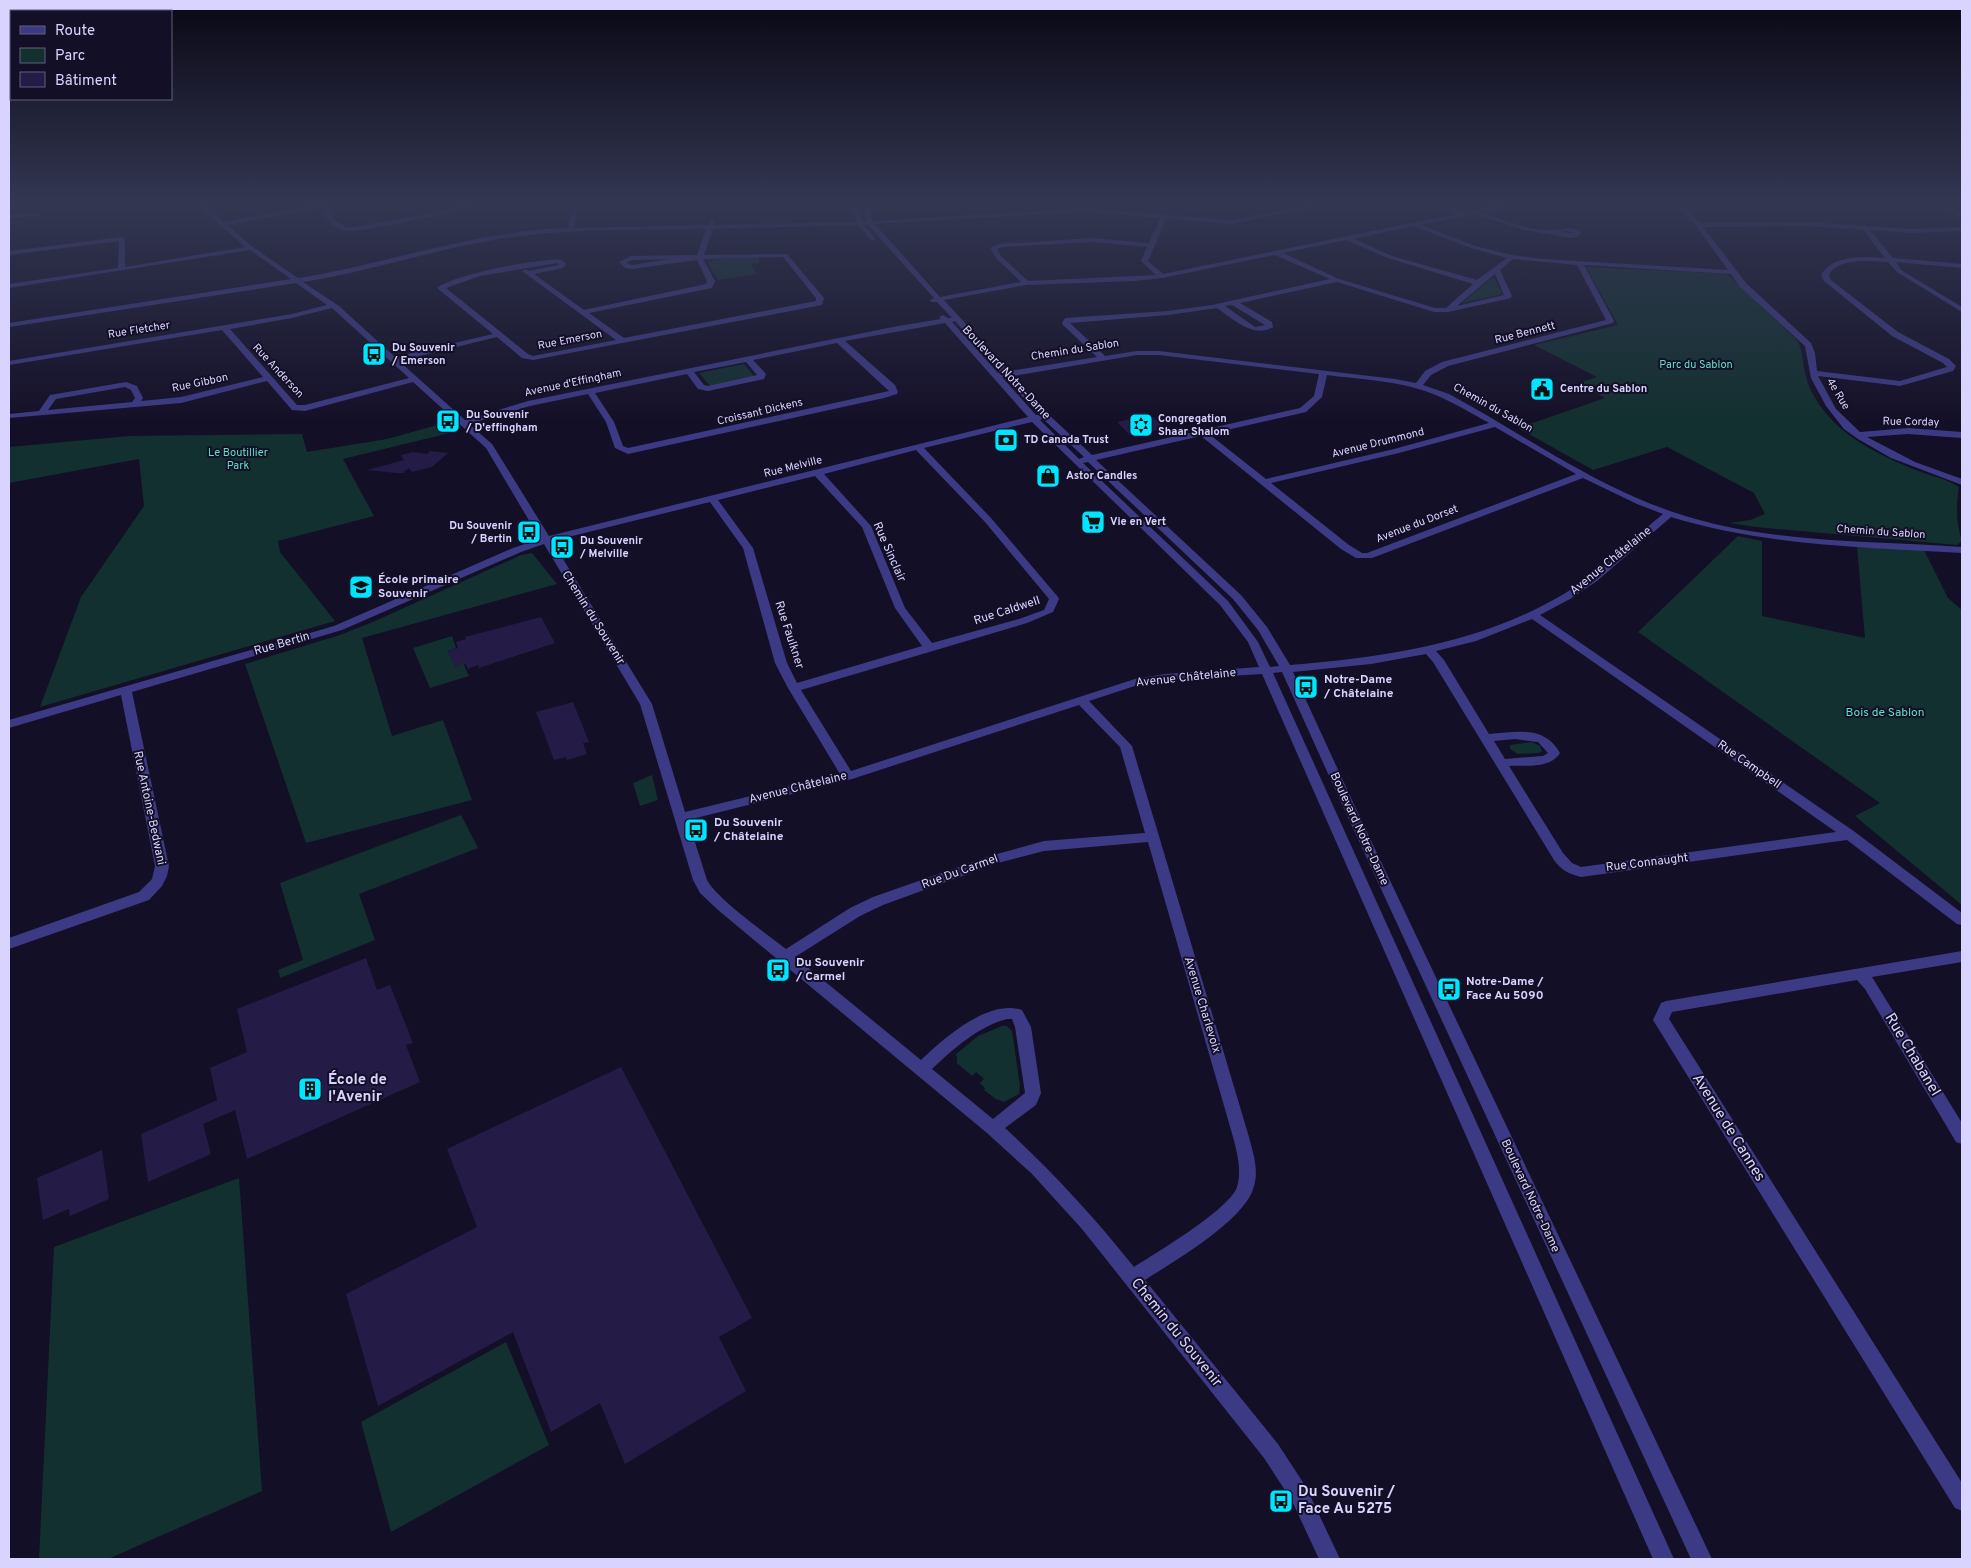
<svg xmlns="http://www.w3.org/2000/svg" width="1971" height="1568" viewBox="0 0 1971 1568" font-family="Overpass,sans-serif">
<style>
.green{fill:#12302f}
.building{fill:#241b47}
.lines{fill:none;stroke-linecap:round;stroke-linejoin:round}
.minor{fill:#3d3a85;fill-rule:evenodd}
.labels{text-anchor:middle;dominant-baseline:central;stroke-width:4;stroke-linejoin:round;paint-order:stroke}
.far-street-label{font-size:11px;fill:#d9d4ff;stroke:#130f26}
.far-poi-label{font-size:11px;font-weight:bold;fill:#d9d4ff;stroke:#130f26;text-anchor:start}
.far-park-label{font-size:11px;fill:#5fe0c0;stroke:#130f26}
.street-label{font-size:12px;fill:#d9d4ff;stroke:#130f26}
.poi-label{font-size:12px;font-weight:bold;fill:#d9d4ff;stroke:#130f26;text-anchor:start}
.park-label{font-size:12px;fill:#5fe0c0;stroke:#130f26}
.near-street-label{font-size:15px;fill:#d9d4ff;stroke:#130f26}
.near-poi-label{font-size:15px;font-weight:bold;fill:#d9d4ff;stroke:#130f26;text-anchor:start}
</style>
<rect width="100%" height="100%" fill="#130f26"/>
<!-- green -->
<g class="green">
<polygon points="759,258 759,263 751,264 756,274 718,280 708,263 715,259"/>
<path d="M1586 267 1727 274 1797 340C1804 352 1802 366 1807 380 1809 389 1816 400 1821 407 1842 437 1883 457 1916 470 1930 476 1946 478 1959 487 1956 507 1956 522 1962 541L1957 545 1756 527 1729 523 1750 520 1765 514 1754 493 1667 447 1593 470 1518 428 1605 398 1579 383 1597 377 1534 345 1618 325Z"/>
<polygon points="1492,278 1495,279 1502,293 1499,295 1462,303"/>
<polygon points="744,364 754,376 710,386 699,373"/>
<polygon points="448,422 458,431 343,459 374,516 278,541 280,552 335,621 40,707 81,597 144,506 139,459 9,483 9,447 129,436 302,434 307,452 387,439"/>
<polygon points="1738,536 1762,541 1762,616 1865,638 1857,547 1924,550 1948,598 1962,610 1962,905 1855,816 1880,803 1638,632"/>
<polygon points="532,553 557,584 362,638 392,736 443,720 472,800 306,843 245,664 340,635 375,621 521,555"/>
<polygon points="452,636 456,648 448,651 455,666 465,663 464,665 469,676 430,688 413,648"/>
<polygon points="1532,742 1540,746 1542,751 1539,753 1518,754 1510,749 1510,745"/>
<polygon points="652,775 658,800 640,806 633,783"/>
<polygon points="461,815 478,848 359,894 375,940 280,978 278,970 303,960 280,883"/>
<polygon points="1002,1026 1007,1026 1012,1031 1020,1086 1019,1094 1004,1102 996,1099 984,1090 985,1088 980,1083 984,1079 976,1072 972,1076 957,1063 957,1056 955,1055 978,1036"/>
<polygon points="239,1178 262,1491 108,1559 39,1559 54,1247"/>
<polygon points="506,1342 549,1445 391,1532 361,1422"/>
</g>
<!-- building -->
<g class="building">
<polygon points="1150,415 1166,428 1131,436 1117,422"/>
<polygon points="430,451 448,453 432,467 412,472 409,468 403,473 396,473 367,470 404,460 401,455 413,452 427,454"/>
<polygon points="541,617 555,643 479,668 478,665 468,669 465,663 455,667 448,651 458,648 456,642 466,639 465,637"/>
<polygon points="573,702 589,742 583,743 587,754 567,760 566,757 554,760 536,712"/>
<polygon points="366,958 377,990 390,985 413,1043 406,1045 420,1082 247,1159 235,1110 203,1124 211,1154 148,1182 141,1134 217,1100 210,1068 247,1052 237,1009"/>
<polygon points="621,1067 752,1318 719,1337 746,1391 625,1464 600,1403 551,1432 513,1332 378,1406 346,1294 477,1227 447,1149"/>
<polygon points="102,1150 109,1199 70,1216 69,1209 43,1220 37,1178"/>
</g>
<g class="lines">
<!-- minor -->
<g class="minor">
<path d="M198 205H205L224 222 313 205H328L333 219 348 228 439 212 464 205H475C463 211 355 234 345 231 332 228 326 219 322 208L228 225 250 245 298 278C388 264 477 230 568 228L572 205H578L574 228 708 225 712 220 715 222 714 225 856 222 852 205H858L862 221H867L862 205H868L873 221 1086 208 1231 220 1310 205H1325L1231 224 1166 219 1148 261 1163 274 1456 214 1439 205H1448L1463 212 1497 205H1511L1481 212C1502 219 1528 231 1551 230 1563 230 1570 225 1581 232L1579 236 1572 238 1524 230 1474 214 1421 225 1475 246 1512 255 1543 259 1728 270 1696 226 1675 205H1682L1700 223 1806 222 1911 229 1962 227V231L1911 233 1870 230 1893 258 1962 264V268L1896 262 1901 270 1962 307V312L1897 272 1888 262C1871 261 1838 257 1829 275L1831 280 1898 332 1949 359 1956 366 1953 371 1900 386 1818 376 1836 409 1860 432 1908 428 1962 432V438L1908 434 1867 437 1915 462 1962 479V485L1891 458 1858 439 1844 429 1826 406 1811 378 1805 346 1740 287 1731 274 1584 265 1614 321 1613 323 1448 366 1431 375 1423 385 1449 394C1523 434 1593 485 1673 512 1766 544 1866 540 1962 547V553C1864 547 1766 546 1671 517L1597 581 1570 599 1540 615 1855 832 1962 913V925L1957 924 1847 840 1581 877C1569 874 1561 870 1554 860L1433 662 1426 654 1371 664 1293 672 1357 811 1712 1559H1691L1345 811 1282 672 1273 673 1674 1559H1653L1262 674 1165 680 1141 684 1089 701 1132 746 1249 1137C1253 1153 1259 1170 1254 1186 1246 1220 1174 1261 1145 1280L1278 1444 1306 1487 1340 1559H1319L1292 1501 1264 1458 1082 1229 1032 1174 987 1133 718 910 700 893 693 880 640 704 544 544 521 552 342 630 132 692 169 866 167 876 162 886 149 900 9 949V938L139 892 152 879 155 866 121 695 9 728V720L334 626 513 548 540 539 486 448 413 382 305 411 292 410 267 381 181 403 9 418V414L39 411 50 395 126 382 137 386 143 398 141 401 181 397 263 377 222 330 9 365V361L292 314 327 305 296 283 9 327V323L291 279 250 250 9 288V284L118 268 119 241 9 255V251L122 237 125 239V267L245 247ZM1086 212 1160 218 1149 243 1091 238 999 244 990 248 996 258 1021 282 940 297 875 224ZM858 225 871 240H875V238L864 225H868L934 298 930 300 931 302H937L952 318H948L943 315 939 317 941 319 898 326 528 401 465 420 399 361 497 337 522 358 533 360 822 305 824 298 787 254 704 255 713 229ZM1413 226 1471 248 1507 258 1477 280 1392 256 1354 239ZM1806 226 1863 230 1885 258C1865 257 1833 254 1821 275L1824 281 1892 336 1943 363 1947 367 1900 381 1817 371 1815 353 1811 343 1746 283 1703 227ZM706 229 697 255 631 256 619 262 625 268 632 269 697 260 707 281 706 284 584 310 534 274 563 268 566 264 562 260C542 257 452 275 437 288L493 334 395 357 339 306 303 282C367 272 429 251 493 240 563 228 636 230 706 229ZM1567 231 1574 233 1561 232ZM1346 240 1388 258 1473 284 1446 308H1435L1339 279 1283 253ZM1091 242 1147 247 1141 261 1156 275 1028 281 1001 256 997 249 1002 247ZM1275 255 1330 279 1212 305 1168 311 1065 318 1062 323 1063 325 1097 357 1009 371 944 300 1026 285 1134 281 1162 278ZM783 257 816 298V301L624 338 589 313 712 288 715 281 703 259ZM669 259 632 265 626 263 632 260ZM1513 259 1577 265 1606 320 1442 362 1425 371 1416 383 1395 379 1159 351H1137L1105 356 1070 323 1168 315 1217 308C1233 319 1254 339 1273 327L1272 322 1240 303 1337 282 1434 312H1448L1511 298 1512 296 1500 270ZM558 263 559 265 529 271 525 269 522 271 616 340 533 356 528 354 446 288 480 276ZM1495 274 1504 295 1457 306ZM1232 305 1265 325 1255 327 1225 306ZM332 308 409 378 305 405H297L230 329 292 318ZM955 321 1001 373H998L952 322ZM945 323 1028 417 549 536 492 444 469 424 530 406 588 394 606 422 615 448 628 454 884 398 897 394 898 392 895 385 845 341ZM837 343 889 391 628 448 623 446 614 422 595 393 687 374 698 389 708 391 764 379 766 374 753 360ZM1137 355H1159L1319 374 1314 396 1300 408 1092 455 1048 414 1013 376ZM746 362 757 375 708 386 704 385 694 372ZM1327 375C1356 379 1387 380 1415 388 1442 395 1465 410 1489 423L1394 449 1266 479 1209 434 1306 412 1322 397ZM1002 377H1005L1039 415H1036ZM125 387 131 390 135 398 132 402 48 410 56 399ZM1043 419 1084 457 1079 459 1040 420ZM1032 422 1220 605 1248 642 1259 667 1165 674 1135 679 851 771 801 690 1027 623 1053 612 1059 599 1058 597 991 518 924 448ZM1495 427 1576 474 1367 553H1362L1349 545 1271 483 1399 453ZM1201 436 1341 549 1356 558H1372L1583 478 1637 504 1663 514C1633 538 1607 566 1575 587 1490 642 1389 657 1290 665L1267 627 1241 595 1096 460ZM916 450 985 522 1049 599 1044 610 1019 619 932 643 905 608 871 526 824 474ZM1088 462 1233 599 1258 630 1279 666 1270 667 1258 642 1228 601 1083 463ZM815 476 862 527 895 608 922 646 797 683 787 663 753 548 718 500ZM710 502 743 548 775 663 788 688 840 774 685 812 652 704 552 541ZM1532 619 1836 832 1581 867 1572 863 1563 853 1509 766C1526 765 1550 769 1560 753 1544 725 1517 732 1489 734L1444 660 1436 651 1476 641ZM1079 705 1120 747 1145 833 1044 841 990 856 873 897 850 908 786 949C766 933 718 900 707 880L688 820 852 779ZM1515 739 1538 742 1548 753 1543 756 1505 759 1494 741ZM1148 842 1233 1137C1237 1152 1242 1171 1237 1187 1230 1209 1156 1253 1134 1267 1094 1217 1052 1171 1005 1128L1036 1105 1041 1093 1031 1027 1022 1010C988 999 944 1038 921 1060L795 957 860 916 883 905 998 863 1044 851ZM1007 1019H1012L1015 1027 1025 1093 993 1119 932 1069C953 1049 979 1026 1007 1019Z"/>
<polygon points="1935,205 1944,205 1962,214 1962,218"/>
<polygon points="38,213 40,214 40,216 9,218 9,214"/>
<polygon points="1962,951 1962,962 1872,977 1962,1123 1962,1144 1956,1142 1865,989 1857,980 1672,1012 1669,1019 1962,1483 1962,1511 1955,1508 1653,1020 1661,1003 1666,1001"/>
</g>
</g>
<!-- sky -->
<linearGradient id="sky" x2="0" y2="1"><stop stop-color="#0a0815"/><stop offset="0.48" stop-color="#333752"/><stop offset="1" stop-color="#333752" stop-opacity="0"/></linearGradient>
<rect width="1971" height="425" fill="url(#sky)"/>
<!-- icons -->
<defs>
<g id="bus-square" transform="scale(1.25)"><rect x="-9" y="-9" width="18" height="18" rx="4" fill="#00e5ff" stroke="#130f26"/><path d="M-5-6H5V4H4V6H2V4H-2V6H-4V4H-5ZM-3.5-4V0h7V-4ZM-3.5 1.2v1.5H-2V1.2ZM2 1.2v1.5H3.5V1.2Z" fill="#111"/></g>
<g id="civic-square" transform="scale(1.25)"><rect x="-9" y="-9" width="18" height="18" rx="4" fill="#00e5ff" stroke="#130f26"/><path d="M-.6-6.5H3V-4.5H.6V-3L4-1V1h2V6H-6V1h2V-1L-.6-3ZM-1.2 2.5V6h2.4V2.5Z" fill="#111"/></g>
<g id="synagogue-square" transform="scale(1.25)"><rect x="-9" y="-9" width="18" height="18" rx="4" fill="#00e5ff" stroke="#130f26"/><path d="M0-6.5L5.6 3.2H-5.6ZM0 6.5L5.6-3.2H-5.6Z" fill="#111"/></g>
<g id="bank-square" transform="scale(1.25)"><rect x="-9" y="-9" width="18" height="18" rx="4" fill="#00e5ff" stroke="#130f26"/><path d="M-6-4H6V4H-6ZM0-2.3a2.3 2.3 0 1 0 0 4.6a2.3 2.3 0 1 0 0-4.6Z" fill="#111"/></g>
<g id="shop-square" transform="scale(1.25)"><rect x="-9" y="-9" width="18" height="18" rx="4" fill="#00e5ff" stroke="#130f26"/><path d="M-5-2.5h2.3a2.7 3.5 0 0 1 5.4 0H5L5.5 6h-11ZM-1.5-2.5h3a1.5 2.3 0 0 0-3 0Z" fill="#111"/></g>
<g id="supermarket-square" transform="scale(1.25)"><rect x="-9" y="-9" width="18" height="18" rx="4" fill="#00e5ff" stroke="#130f26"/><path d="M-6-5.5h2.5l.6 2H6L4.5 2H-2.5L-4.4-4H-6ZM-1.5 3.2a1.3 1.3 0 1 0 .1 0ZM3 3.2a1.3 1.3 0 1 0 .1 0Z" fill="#111"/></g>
<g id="school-square" transform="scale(1.25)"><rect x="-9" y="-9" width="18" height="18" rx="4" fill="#00e5ff" stroke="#130f26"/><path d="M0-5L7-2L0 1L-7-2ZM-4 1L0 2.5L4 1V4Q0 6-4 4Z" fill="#111"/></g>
<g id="building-square" transform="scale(1.25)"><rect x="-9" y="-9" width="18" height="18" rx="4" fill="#00e5ff" stroke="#130f26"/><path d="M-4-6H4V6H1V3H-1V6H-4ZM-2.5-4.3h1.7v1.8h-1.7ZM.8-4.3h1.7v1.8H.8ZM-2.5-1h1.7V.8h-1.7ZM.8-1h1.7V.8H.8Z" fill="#111"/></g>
</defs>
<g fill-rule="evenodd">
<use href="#bus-square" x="374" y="354"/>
<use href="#civic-square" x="1542" y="389"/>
<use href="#bus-square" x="448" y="421"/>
<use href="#synagogue-square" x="1141" y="425"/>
<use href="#bank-square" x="1006" y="440"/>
<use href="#shop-square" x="1048" y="476"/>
<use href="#supermarket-square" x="1093" y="522"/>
<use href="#bus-square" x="529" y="532"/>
<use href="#bus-square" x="562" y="547"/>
<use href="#school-square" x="361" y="587"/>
<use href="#bus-square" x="1306" y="687"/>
<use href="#bus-square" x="696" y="830"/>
<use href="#bus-square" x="778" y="970"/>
<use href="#bus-square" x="1449" y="989"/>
<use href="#building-square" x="310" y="1089"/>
<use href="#bus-square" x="1281" y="1501"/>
</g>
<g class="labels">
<!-- far-street labels -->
<g class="far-street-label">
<text transform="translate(139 330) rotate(-9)">Rue Fletcher</text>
<text transform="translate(1525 333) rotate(-14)">Rue Bennett</text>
<text transform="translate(570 340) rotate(-11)">Rue Emerson</text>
<text transform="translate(1075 350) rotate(-9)">Chemin du Sablon</text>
<text transform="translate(278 371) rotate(47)">Rue Anderson</text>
<text transform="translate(200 383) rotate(-12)">Rue Gibbon</text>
<text transform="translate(573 383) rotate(-12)">Avenue d'Effingham</text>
<text transform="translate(1838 394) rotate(59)">4e Rue</text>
<text transform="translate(1493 408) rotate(29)">Chemin du Sablon</text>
<text transform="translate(760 412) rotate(-13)">Croissant Dickens</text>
<text transform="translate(1911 422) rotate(1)">Rue Corday</text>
<text transform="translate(1378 443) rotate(-14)">Avenue Drummond</text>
<text transform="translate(793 467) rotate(-14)">Rue Melville</text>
<text transform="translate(1417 524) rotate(-21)">Avenue du Dorset</text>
<text transform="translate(1881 532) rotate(4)">Chemin du Sablon</text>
</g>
<!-- far-poi labels -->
<g class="far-poi-label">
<text x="392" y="348">Du Souvenir<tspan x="392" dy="13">/ Emerson</tspan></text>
<text x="1560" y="389">Centre du Sablon</text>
<text x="466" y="415">Du Souvenir<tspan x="466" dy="13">/ D'effingham</tspan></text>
<text x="1158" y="419">Congregation<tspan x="1158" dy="13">Shaar Shalom</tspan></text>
<text x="1024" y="440">TD Canada Trust</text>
<text x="1066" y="476">Astor Candles</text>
<text x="1110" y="522">Vie en Vert</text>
<text x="512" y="526" text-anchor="end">Du Souvenir<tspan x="512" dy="13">/ Bertin</tspan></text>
<text x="580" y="541">Du Souvenir<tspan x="580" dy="13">/ Melville</tspan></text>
</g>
<!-- far-park labels -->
<g class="far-park-label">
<text x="1696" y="365">Parc du Sablon</text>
<text x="238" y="453">Le Boutillier<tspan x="238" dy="13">Park</tspan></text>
</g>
<!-- street labels -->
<g class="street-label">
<text transform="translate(1006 373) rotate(47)">Boulevard Notre-Dame</text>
<text transform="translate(889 552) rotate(66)">Rue Sinclair</text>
<text transform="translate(1611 561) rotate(-39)">Avenue Châtelaine</text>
<text transform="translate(1007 611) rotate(-18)">Rue Caldwell</text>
<text transform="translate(593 618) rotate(58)">Chemin du Souvenir</text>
<text transform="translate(789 635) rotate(72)">Rue Faulkner</text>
<text transform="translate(282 644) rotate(-16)">Rue Bertin</text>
<text transform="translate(1186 678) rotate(-6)">Avenue Châtelaine</text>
<text transform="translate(1749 765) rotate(35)">Rue Campbell</text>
<text transform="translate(798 788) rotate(-14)">Avenue Châtelaine</text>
<text transform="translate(149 808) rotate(78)">Rue Antoine-Bedwani</text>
<text transform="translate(1359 829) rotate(65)">Boulevard Notre-Dame</text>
<text transform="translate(1647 863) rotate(-7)">Rue Connaught</text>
<text transform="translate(960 872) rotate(-20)">Rue Du Carmel</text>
<text transform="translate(1202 1005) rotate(73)">Avenue Charlevoix</text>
<text transform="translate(1530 1196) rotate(65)">Boulevard Notre-Dame</text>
</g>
<!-- poi labels -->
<g class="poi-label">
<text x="378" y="580">École primaire<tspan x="378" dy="14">Souvenir</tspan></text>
<text x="1324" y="680">Notre-Dame<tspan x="1324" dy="14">/ Châtelaine</tspan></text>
<text x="714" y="823">Du Souvenir<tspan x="714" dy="14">/ Châtelaine</tspan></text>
<text x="796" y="963">Du Souvenir<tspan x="796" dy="14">/ Carmel</tspan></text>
<text x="1466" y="982">Notre-Dame /<tspan x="1466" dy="14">Face Au 5090</tspan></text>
</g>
<!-- park labels -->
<g class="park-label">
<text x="1885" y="713">Bois de Sablon</text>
</g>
<!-- near-street labels -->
<g class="near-street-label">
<text transform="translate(1912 1055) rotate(59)">Rue Chabanel</text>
<text transform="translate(1728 1128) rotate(58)">Avenue de Cannes</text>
<text transform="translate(1176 1333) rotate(51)">Chemin du Souvenir</text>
</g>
<!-- near-poi labels -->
<g class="near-poi-label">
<text x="328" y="1080">École de<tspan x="328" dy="17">l'Avenir</tspan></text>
<text x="1298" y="1492">Du Souvenir /<tspan x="1298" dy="17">Face Au 5275</tspan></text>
</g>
</g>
<!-- border -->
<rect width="1971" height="1568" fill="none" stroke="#d9d4ff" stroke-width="20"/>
<!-- legend -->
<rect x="10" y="10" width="162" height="90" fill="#130f26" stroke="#625e7d"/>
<rect x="20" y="26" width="25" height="8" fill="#3d3a85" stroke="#625e7d"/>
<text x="55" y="35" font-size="15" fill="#d9d4ff">Route</text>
<rect x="20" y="48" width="25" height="15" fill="#12302f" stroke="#625e7d"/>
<text x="55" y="60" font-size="15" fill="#d9d4ff">Parc</text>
<rect x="20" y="72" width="25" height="15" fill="#241b47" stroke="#625e7d"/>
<text x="55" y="85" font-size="15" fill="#d9d4ff">Bâtiment</text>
</svg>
